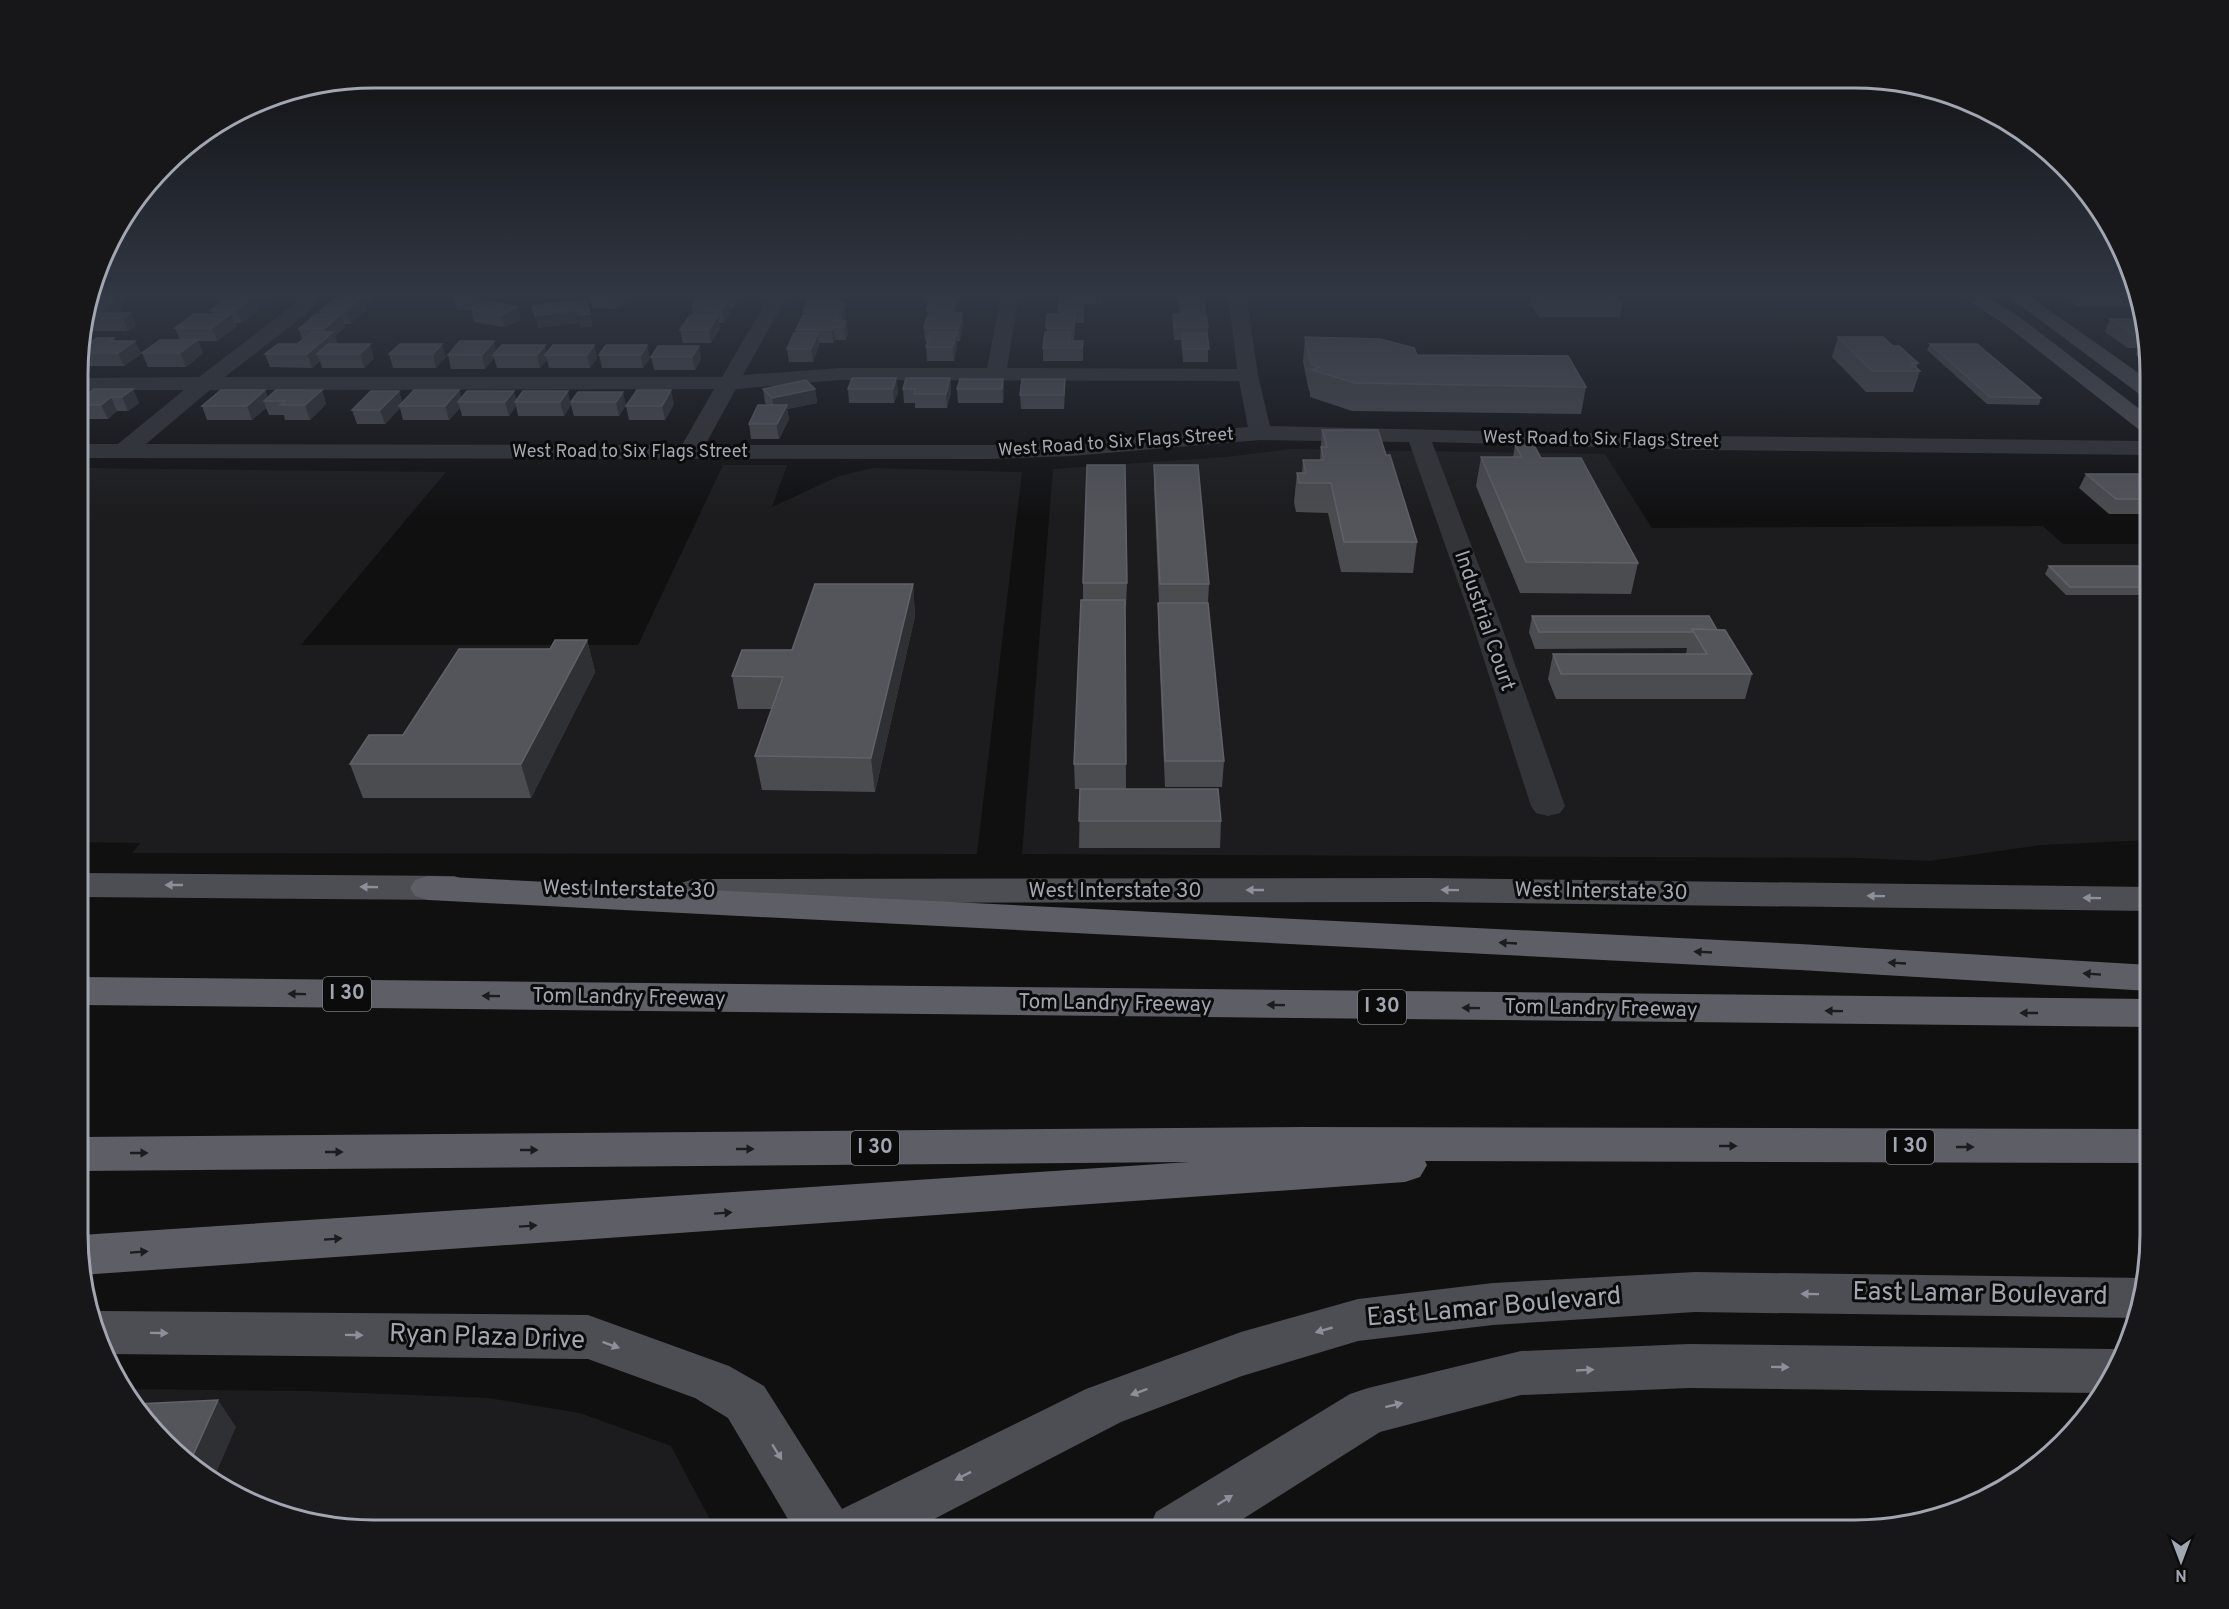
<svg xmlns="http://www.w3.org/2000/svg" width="2229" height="1609" viewBox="0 0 2229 1609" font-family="Overpass,sans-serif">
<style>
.built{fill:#1c1c1e}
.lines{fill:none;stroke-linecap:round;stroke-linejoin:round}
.minor{fill:#333438;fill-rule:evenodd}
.major{fill:#4d4e54;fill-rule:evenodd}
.highway{fill:#5e5f66;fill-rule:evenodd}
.wall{fill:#4b4c50}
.shaded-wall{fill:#2f3033}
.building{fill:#54555b;stroke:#606268;stroke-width:1.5}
.oneway{fill:#8d909a}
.oneway2{fill:#1c1c1e}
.labels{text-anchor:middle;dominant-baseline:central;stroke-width:6;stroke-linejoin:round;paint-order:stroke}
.far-street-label{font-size:18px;fill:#a2a6b1;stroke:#0b0b0c}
.shield{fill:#0b0b0c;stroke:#757880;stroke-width:1.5}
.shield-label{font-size:20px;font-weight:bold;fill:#a2a6b1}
.street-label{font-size:21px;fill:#a2a6b1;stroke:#0b0b0c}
.near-street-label{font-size:26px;fill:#a2a6b1;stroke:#0b0b0c}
.rim{fill:none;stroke:#a2a6b1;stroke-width:3}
</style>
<rect width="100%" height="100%" fill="#101011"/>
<!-- built -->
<g class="built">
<polygon points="1292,449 1605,454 1652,528 2043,526 2063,544 2150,544 2150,840 2041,845 1930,861 1858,858 1022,854 1053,469 1225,457"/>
<polygon points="723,465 787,465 772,507 839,476 873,468 1022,472 977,854 132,853 140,843 81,842 81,468 446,472 301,645 638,645"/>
<polygon points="124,1389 309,1391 488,1398 580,1413 671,1446 716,1531 356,1530 279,1515 194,1469"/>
</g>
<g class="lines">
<!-- minor -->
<path class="minor" d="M303 293H321L311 310 225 377H722L771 293H789L743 375 840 368H987L1000 301 1002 297H1016L1018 301 1007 368 1237 369 1228 293H1246L1258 375 1270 426 1705 436 2150 441V455L1705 450 1432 442 1498 616 1565 806 1560 813 1548 816 1536 813 1531 806 1470 616 1409 442 1260 440 1072 456 989 459 81 458V444H118L184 390H81V378L199 377 297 302ZM840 380 1239 381 1248 427 1072 442 989 445H705L736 389ZM714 389 682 445 146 444 210 390Z"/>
<!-- major -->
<g class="major">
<polygon points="1960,293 1982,293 2017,315 2150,417 2150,434 2142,432 2003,323 1962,297"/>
<polygon points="2004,293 2025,293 2150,381 2150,397 2142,396"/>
<polygon points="81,873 454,876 467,880 472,888 467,896 454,900 81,897"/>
<polygon points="1428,878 2150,887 2150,911 1428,902 694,903 681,899 676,891 681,883 694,879"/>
<polygon points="1695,1272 2146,1278 2138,1318 1695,1312 1493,1325 1358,1341 1242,1376 1121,1422 911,1531 795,1531 728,1418 695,1398 588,1359 108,1354 94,1313 101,1311 588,1315 729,1366 764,1386 842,1509 1086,1389 1241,1332 1358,1299 1493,1283"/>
<polygon points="1689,1344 2113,1349 2123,1352 2101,1393 1689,1388 1521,1395 1380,1432 1224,1531 1148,1531 1156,1512 1350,1394 1368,1388 1521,1351"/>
</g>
<!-- highway -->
<g class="highway">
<polygon points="428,876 1800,944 2150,965 2150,991 1800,970 428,900 415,896 410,888 415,880"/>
<polygon points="81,977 2150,999 2150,1027 81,1005"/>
<polygon points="1305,1127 2150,1129 2150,1163 1425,1161 1427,1165 1420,1177 1405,1182 81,1275 81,1235 1189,1162 81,1171 81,1137"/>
</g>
</g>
<!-- wall -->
<g class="wall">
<polygon points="94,293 131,293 123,298 121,298 124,306 120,308 122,312 121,313 131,313 136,326 128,331 88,331 81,336"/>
<polygon points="231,293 272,293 273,296 255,300 259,310 241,323 235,323 236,327 217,341 198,341 203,353 186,367 148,367 142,353 180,340 175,328 212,314 211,310 240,297"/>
<polygon points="344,293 380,293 373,303 364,303 366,310 350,324 344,324 345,327 335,336 337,344 374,358 364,368 322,368 320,361 312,368 270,367 265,354 297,344 302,340 299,329 321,314 320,311 345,297"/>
<polygon points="704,293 741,293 741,294 733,308 730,308 731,311 724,323 719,323 720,328 711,343 683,343 680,330 693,315 692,307 703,299 703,295"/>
<polygon points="815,293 844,293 841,302 845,302 846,315 844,321 846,321 848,334 846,340 835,340 833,343 819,343 819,346 813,362 789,362 787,349 797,333 796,330 804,315 803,312 815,298 814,295"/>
<polygon points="925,293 956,293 953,296 956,296 957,308 956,313 962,313 963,326 960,341 957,341 957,345 954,361 927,361 926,347 927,341 925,341 924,328 928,317 927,310 929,302 925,302"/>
<polygon points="1071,293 1103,293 1103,304 1084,304 1084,323 1075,323 1074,341 1083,341 1083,361 1043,361 1043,348 1047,332 1047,314 1058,314 1060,297 1071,297"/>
<polygon points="1177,293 1204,293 1205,315 1208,327 1208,362 1183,362 1181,340 1174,340 1173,327 1173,314 1179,314"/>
<polygon points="1532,293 1613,293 1622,304 1620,317 1539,317 1530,303"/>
<polygon points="2060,293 2134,293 2137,307 2078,306"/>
<polygon points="490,295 486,302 521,320 504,327 474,322 471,310 457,311 454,298"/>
<polygon points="590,295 634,296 616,309 592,307"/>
<polygon points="2110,319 2141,320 2150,356 2150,365 2136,355 2138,348 2128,348 2105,332"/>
<polygon points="1305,337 1417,355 1586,387 1581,414 1352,411 1310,397 1310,391 1309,391 1303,362"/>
<polygon points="1838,337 1893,346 1918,363 1916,368 1920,371 1913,392 1866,392 1832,357"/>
<polygon points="114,338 115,341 135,341 141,354 124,366 81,366 81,349"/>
<polygon points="400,344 446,357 436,368 393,368 389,354"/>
<polygon points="1930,344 2041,398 2039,405 1987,404 1927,350"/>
<polygon points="594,345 597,358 590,368 549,368 547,360 540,368 497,368 494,358 485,369 451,369 448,355 496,351 547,353"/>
<polygon points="606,345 650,358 643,368 602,368 599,355"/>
<polygon points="658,346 701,359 695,370 654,370 651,357"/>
<polygon points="896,378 898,392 894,403 849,403 848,389"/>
<polygon points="950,378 951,392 947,408 915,408 915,403 904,403 903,389"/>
<polygon points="1003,379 1004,393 1003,403 958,403 957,389"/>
<polygon points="133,389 139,403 128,411 117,411 108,419 81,419 81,390 82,390 85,395"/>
<polygon points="763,389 815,389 817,403 787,409 789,419 779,439 751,439 749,424 768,405 765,403"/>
<polygon points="265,390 268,398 322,390 326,404 310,420 285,420 284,415 269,415 266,408 252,420 207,420 202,406"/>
<polygon points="459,390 461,398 571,402 578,392 626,405 619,416 574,416 571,405 564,416 518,416 516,406 509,416 462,416 460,408 449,420 403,420 400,408 385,424 357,424 352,410 399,391 402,403"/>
<polygon points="1065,393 1064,409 1021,409 1020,395"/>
<polygon points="674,404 665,420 629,420 626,406"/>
<polygon points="1322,430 1386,455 1417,542 1413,573 1341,572 1328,513 1296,512 1294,502 1297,473 1302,473 1303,460 1320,460"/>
<polygon points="1515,445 1541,458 1638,563 1631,594 1520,593 1476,486 1481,457 1513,457"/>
<polygon points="1154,465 1209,584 1208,603 1224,761 1222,787 1165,787 1158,627 1158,603 1159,603 1154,487"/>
<polygon points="2086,474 2150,484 2150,514 2109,514 2079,488"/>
<polygon points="2049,566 2150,566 2150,595 2066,595 2045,574"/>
<polygon points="1083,583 1127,583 1126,606 1125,606 1126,789 1221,821 1220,848 1079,848 1080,789 1075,789 1074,764 1083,600"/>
<polygon points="913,584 915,616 875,792 762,790 755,756 772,709 738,709 732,676 792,650"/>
<polygon points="1532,616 1717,630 1752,674 1745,699 1556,699 1548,679 1553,654 1686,654 1687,648 1535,649 1529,632"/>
<polygon points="587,640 595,672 531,798 363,798 350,764 403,735 550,649"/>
</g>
<!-- shaded-wall -->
<g class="shaded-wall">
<polygon points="119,293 124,306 120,308 122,312 113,318 111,318 106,307 109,300"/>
<polygon points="120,293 131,293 123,298"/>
<polygon points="246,293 272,293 273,296 255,300 259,310 241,323 236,310 249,301"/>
<polygon points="370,293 380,293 373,303"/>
<polygon points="480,293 489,293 490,295 480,310 477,297"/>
<polygon points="619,293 634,293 634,296 616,309 613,297"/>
<polygon points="732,293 741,293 741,294 733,308 731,295"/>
<polygon points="839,293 844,293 845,294 839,308 838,295"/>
<polygon points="946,293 956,293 947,304"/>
<polygon points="956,296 957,308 954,322 953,310"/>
<polygon points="362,297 366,310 350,324 346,311"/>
<polygon points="729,299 731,311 724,323 722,310"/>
<polygon points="845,302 846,315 843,325 841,312"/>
<polygon points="518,307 521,320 504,327 501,315"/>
<polygon points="576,310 579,323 538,328 535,316"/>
<polygon points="131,313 136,326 128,331 123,318"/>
<polygon points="962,313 963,326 960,341 959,328"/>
<polygon points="231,314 236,327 217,341 212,328"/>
<polygon points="341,314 345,327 335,336 338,345 317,354 320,361 312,368 307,354 327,338 324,329"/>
<polygon points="590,314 593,327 580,328 578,315"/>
<polygon points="718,315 720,328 711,343 709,330"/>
<polygon points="846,321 848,334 846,340 844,327"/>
<polygon points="84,324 88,331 81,336"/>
<polygon points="833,327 835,340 833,343 832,330"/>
<polygon points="957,332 957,345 954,361 953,347"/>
<polygon points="818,333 819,346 813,362 811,349"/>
<polygon points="197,340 203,353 186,367 180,353"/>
<polygon points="135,341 141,354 124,366 118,353"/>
<polygon points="494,341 497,355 493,355 494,358 485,369 482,355"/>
<polygon points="370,344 374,358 364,368 360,354"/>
<polygon points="442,344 446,357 436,368 433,354"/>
<polygon points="545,345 547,355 545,355 547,360 540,368 537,355"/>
<polygon points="594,345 597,358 590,368 587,355"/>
<polygon points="647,345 650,358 643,368 641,355"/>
<polygon points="699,346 701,359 695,370 692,357"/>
<polygon points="896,378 898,392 894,403 893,389"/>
<polygon points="950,378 951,392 947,408 946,394"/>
<polygon points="1003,379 1004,393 1003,403 1002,389"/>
<polygon points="1065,379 1065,393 1064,409 1064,395"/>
<polygon points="133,389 139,403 128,411 122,397"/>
<polygon points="815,389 817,403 787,409 789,419 779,439 772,398"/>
<polygon points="82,390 88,403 81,405 81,391"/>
<polygon points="265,390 269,401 264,401 266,408 252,420 247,406"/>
<polygon points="322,390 326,404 310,420 305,405"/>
<polygon points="459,390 462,402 458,402 460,408 449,420 445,406"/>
<polygon points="671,390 674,404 665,420 662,406"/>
<polygon points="399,391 403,404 399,406 400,408 385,424 380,410"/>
<polygon points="514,391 517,402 515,402 516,406 509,416 505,402"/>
<polygon points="568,391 571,405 564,416 560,402"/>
<polygon points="623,392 626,405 619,416 616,402"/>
<polygon points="111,397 117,411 108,419 101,405"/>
<polygon points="913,584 915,616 875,792 871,758"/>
<polygon points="587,640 595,672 531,798 521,764"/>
<polygon points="218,1400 236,1427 214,1478 216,1481 194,1469 189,1464"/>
</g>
<!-- building -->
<g class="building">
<polygon points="94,293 119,293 109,300 117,300 106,307 90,307"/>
<polygon points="457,293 480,293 477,297 454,298"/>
<polygon points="592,293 619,293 613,297 590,295"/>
<polygon points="704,293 732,293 731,295 703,295"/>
<polygon points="815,293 839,293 838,295 814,295"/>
<polygon points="1178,293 1204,293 1204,294 1179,294"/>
<polygon points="1534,293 1613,293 1622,304 1541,304"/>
<polygon points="2082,293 2134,293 2134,295 2083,293"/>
<polygon points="931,296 956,296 953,310 927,310"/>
<polygon points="229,297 254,297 236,310 211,310"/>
<polygon points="337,297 362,297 346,311 320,311"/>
<polygon points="1060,297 1084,297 1083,310 1058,310"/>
<polygon points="1179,297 1203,297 1205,312 1181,312"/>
<polygon points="809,298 836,298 834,302 845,302 841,312 803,312"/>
<polygon points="697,299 729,299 722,310 704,310 706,307 692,307"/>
<polygon points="585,300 590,314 578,315 576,310 535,316 532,306"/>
<polygon points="487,301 518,307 501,315 470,309"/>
<polygon points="88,313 131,313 123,318 86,318"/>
<polygon points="937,313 962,313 959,328 924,328 927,317 936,317"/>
<polygon points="194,314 231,314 212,328 175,328"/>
<polygon points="316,314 341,314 324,329 299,329"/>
<polygon points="1047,314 1075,314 1074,328 1046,328"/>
<polygon points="1173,314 1206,315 1208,327 1174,327"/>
<polygon points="690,315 718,315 709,330 680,330"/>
<polygon points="803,315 838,315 836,321 846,321 844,327 833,327 832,330 796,330"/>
<polygon points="2110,319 2139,319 2141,320 2145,335 2134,335"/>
<polygon points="312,332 333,332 307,354 265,354 278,344 297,344"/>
<polygon points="930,332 957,332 953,347 926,347"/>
<polygon points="1045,332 1070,332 1069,341 1083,341 1082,348 1043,348"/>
<polygon points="794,333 818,333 811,349 787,349"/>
<polygon points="1182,333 1207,333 1209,349 1183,349"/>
<polygon points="1305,337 1380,339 1414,348 1417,355 1568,356 1586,387 1355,383 1312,370 1319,367 1311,364"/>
<polygon points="1838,337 1883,337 1893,346 1899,346 1918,363 1911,363 1920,371 1872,371"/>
<polygon points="97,338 114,338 110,341 135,341 118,353 81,353 81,349"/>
<polygon points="160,340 197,340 180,353 142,353"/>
<polygon points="460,341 494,341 482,355 448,355"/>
<polygon points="328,344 370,344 360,354 317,354"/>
<polygon points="400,344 442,344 433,354 389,354"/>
<polygon points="1930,344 1977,344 2041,398 1990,397"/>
<polygon points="502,345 545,345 537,355 493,355"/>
<polygon points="553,345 594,345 587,355 545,355"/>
<polygon points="606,345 647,345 641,355 599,355"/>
<polygon points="658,346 699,346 692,357 651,357"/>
<polygon points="852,378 896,378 893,389 848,389"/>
<polygon points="906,378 950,378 946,394 914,394 916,389 903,389"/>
<polygon points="960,379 1003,379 1002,389 957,389"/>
<polygon points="1022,379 1065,379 1064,395 1020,395"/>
<polygon points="806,380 815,389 772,398 763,389"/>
<polygon points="94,389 133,389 122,397 111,397 101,405 81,405 81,399"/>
<polygon points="221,390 265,390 247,406 202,406"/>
<polygon points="276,390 322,390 305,405 280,405 285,401 264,401"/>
<polygon points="414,390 459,390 445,406 399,406"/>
<polygon points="637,390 671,390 662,406 626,406"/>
<polygon points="371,391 399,391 380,410 352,410"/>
<polygon points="467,391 514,391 505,402 458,402"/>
<polygon points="523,391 568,391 560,402 515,402"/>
<polygon points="578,392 623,392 616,402 571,402"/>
<polygon points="758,405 787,405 777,424 749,424"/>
<polygon points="1322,430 1378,430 1386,455 1390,455 1417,542 1344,542 1331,483 1299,483 1297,473 1306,473 1303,460 1324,460 1321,447 1327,447"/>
<polygon points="1515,445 1534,445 1541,458 1581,458 1638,563 1526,562 1481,457 1522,457"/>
<polygon points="1087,465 1125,465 1127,583 1083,583"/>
<polygon points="1154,465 1198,465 1209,584 1160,584"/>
<polygon points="2086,474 2138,474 2150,484 2150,499 2116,499"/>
<polygon points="2049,566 2150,566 2150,587 2070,587"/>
<polygon points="815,584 913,584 871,758 755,756 783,677 732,676 742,650 792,650"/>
<polygon points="1081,600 1125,600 1126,764 1074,764"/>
<polygon points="1158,603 1208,603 1224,761 1165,761"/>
<polygon points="1532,616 1709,616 1717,630 1692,629 1692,632 1539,632"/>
<polygon points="1692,629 1725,630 1752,674 1561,674 1553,654 1707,654"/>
<polygon points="555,640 587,640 521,764 350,764 369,735 403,735 459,649 550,649"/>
<polygon points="1080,789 1218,789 1221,821 1079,821"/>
<polygon points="218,1400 189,1464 137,1404"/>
<polygon points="203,1474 211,1474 209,1478"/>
</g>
<!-- one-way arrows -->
<defs><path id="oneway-solid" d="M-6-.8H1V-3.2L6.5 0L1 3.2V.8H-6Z" transform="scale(1.5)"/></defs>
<g class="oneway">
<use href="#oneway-solid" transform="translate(174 885) rotate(180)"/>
<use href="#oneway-solid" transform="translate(369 887) rotate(-179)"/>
<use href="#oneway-solid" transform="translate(1255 890) rotate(180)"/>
<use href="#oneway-solid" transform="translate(1450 890) rotate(-179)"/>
<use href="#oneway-solid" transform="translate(1876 896) rotate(-179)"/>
<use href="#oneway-solid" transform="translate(2092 898) rotate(-179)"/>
<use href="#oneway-solid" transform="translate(1810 1294) rotate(-179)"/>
<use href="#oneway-solid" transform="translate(1324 1330) rotate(164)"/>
<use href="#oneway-solid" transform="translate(159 1333) rotate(1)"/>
<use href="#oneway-solid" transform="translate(354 1335) rotate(1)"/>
<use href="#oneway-solid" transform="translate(611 1345) rotate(20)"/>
<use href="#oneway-solid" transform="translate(1780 1367) rotate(1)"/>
<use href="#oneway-solid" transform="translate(1585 1370) rotate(-3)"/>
<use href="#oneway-solid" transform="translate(1139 1392) rotate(160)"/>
<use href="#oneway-solid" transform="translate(1394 1405) rotate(-14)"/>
<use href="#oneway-solid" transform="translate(777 1452) rotate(58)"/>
<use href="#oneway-solid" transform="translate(963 1476) rotate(153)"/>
<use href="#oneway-solid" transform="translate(1225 1500) rotate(-32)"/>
</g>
<g class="oneway2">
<use href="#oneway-solid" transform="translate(1508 943) rotate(-177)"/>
<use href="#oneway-solid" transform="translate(1703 952) rotate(-177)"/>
<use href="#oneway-solid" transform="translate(1897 963) rotate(-177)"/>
<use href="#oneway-solid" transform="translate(2092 974) rotate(-176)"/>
<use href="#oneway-solid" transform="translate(297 994) rotate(-179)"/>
<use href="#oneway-solid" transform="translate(491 996) rotate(-179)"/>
<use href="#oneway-solid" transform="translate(1276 1005) rotate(-179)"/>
<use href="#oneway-solid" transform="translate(1471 1008) rotate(-179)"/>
<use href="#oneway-solid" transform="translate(1834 1011) rotate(-179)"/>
<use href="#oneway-solid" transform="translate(2029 1013) rotate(-180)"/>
<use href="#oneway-solid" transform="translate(1728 1146)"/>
<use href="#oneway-solid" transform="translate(1965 1147)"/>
<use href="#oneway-solid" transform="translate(745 1149)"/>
<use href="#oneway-solid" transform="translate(529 1150)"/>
<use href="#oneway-solid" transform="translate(334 1152)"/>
<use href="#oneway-solid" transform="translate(139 1153)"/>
<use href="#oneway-solid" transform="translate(723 1213) rotate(-4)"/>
<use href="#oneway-solid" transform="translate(528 1226) rotate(-4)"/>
<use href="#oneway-solid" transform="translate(333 1239) rotate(-4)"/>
<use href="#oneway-solid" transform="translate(139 1252) rotate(-4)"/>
</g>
<!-- sky -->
<linearGradient id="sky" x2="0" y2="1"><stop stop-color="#090909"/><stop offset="0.57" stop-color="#313743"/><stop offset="1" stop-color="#313743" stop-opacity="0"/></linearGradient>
<rect width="2229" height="518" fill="url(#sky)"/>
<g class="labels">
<!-- far-street labels -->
<g class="far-street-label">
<text transform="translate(1601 440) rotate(1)">West Road to Six Flags Street</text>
<text transform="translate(1116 443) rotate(-4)">West Road to Six Flags Street</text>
<text x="630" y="452">West Road to Six Flags Street</text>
</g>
<!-- shield labels -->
<g class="shield">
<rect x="323" y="977" width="48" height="34" rx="4.5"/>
<rect x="1358" y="990" width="48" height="34" rx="4.5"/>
<rect x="1886" y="1130" width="48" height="34" rx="4.5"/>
<rect x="851" y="1131" width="48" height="34" rx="4.5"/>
</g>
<g class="shield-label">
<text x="347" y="994">I 30</text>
<text x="1382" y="1007">I 30</text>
<text x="1910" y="1147">I 30</text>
<text x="875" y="1148">I 30</text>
</g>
<!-- street labels -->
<g class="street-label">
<text transform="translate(1484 621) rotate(71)">Industrial Court</text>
<text transform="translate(629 890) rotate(1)">West Interstate 30</text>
<text x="1115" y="891">West Interstate 30</text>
<text transform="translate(1601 892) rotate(1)">West Interstate 30</text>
<text transform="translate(629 998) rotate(1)">Tom Landry Freeway</text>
<text transform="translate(1115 1004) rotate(1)">Tom Landry Freeway</text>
<text transform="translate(1601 1009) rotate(1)">Tom Landry Freeway</text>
</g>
<!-- near-street labels -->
<g class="near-street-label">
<text transform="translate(1980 1295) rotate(1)">East Lamar Boulevard</text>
<text transform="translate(1494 1308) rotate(-5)">East Lamar Boulevard</text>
<text transform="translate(487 1338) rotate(2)">Ryan Plaza Drive</text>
</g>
</g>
<!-- crop -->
<path d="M0 0H2229V1609H0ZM374 88H1854A286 286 0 0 1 2140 374V1234A286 286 0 0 1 1854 1520H374A286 286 0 0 1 88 1234V374A286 286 0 0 1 374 88Z" fill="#171719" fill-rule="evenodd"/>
<path class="rim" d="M374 88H1854A286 286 0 0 1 2140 374V1234A286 286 0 0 1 1854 1520H374A286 286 0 0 1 88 1234V374A286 286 0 0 1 374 88Z"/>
<!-- north arrow -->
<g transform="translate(2181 1561) rotate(180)" stroke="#0b0b0c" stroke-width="4.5" paint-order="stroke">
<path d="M0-4.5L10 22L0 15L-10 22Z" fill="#a2a6b1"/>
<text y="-9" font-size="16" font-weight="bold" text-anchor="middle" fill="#a2a6b1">N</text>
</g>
</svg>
